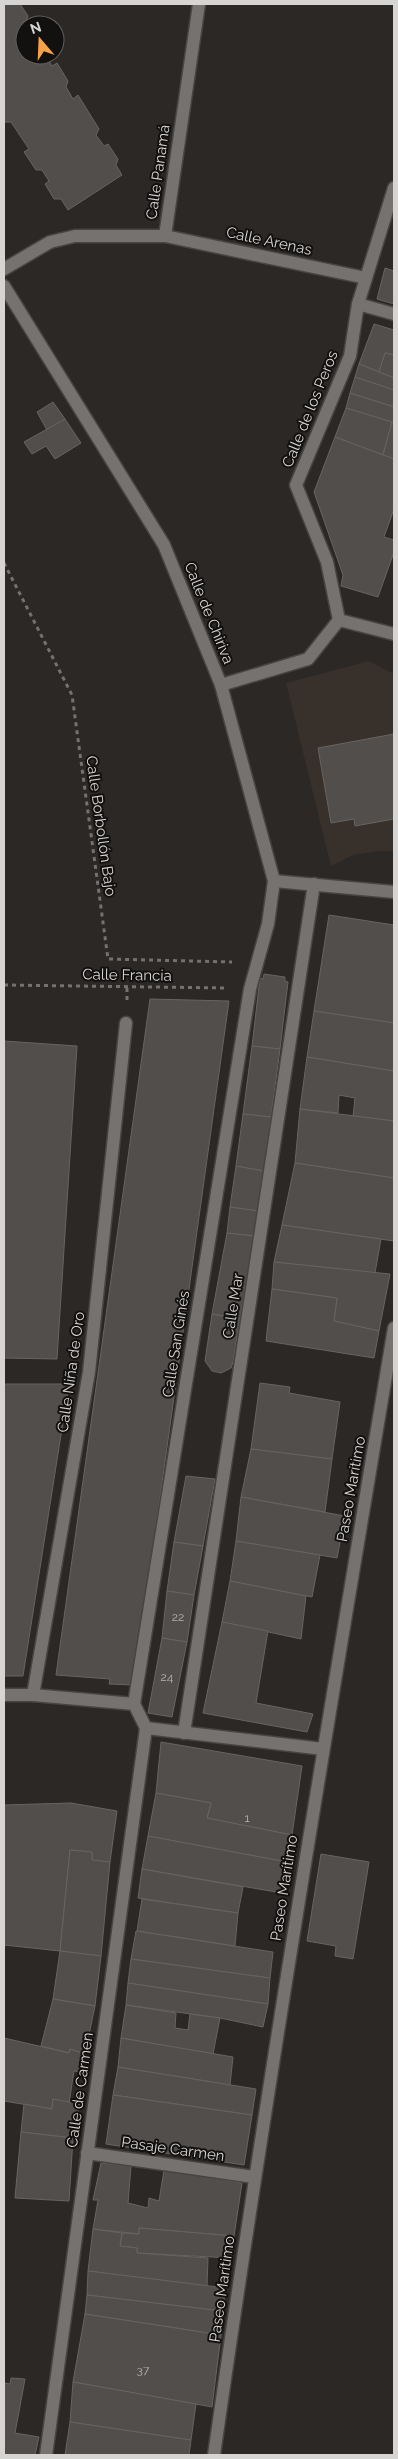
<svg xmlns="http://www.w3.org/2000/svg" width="398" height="2459" viewBox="0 0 398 2459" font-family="Raleway,sans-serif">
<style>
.built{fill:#38302a}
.building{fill:#514e4c;stroke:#676461}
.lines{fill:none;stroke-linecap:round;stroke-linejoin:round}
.pedestrian-casing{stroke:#474442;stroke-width:15}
.minor-casing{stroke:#474442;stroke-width:15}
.path{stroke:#74716f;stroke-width:3;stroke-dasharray:4 4;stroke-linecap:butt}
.pedestrian{stroke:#75726f;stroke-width:12}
.minor{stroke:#75726f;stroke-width:12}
.labels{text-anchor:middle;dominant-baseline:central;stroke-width:4;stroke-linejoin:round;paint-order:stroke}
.number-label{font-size:12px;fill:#b6b3b1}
.street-label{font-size:15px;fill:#d7d5d3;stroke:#131110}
</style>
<rect width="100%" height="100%" fill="#2b2826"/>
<!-- built -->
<polygon class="built" points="369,661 394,674 394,851 379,851 353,855 331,866 286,683"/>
<!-- building -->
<g class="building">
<polygon points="4,4 20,4 28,16 25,23 25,55 45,55 52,66 57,63 68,81 66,87 73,99 78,95 99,129 96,135 104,146 108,144 118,159 116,165 122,175 68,210 61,199 54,199 45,184 49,181 42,170 36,170 24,152 29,149 11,122 5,122 4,119"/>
<polygon points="385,268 394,271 394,304 377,299"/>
<polygon points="374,324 394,330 394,355 385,353 379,372 359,364"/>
<polygon points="385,353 394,355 394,378 379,372"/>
<polygon points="359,364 394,378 394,390 355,377"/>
<polygon points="355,377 394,390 394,407 350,393"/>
<polygon points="350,393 394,407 394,423 346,408"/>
<polygon points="53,402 65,419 47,430 37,412"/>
<polygon points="346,408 392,422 383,455 335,437"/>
<polygon points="65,419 81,443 55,459 46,446 32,454 24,442"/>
<polygon points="392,422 394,423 394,459 383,455"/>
<polygon points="335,437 394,459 394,509 384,537 394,540 394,552 378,597 341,586 343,575 314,492"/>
<polygon points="394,734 394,819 355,826 354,819 331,823 318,748"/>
<polygon points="329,915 394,925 394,1023 314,1011"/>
<polygon points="264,974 285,977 285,981 288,982 280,1049 252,1046 260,978 263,979"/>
<polygon points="150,999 229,1001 134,1685 109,1684 110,1679 56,1675"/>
<polygon points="314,1011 394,1023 394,1071 307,1057"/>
<polygon points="4,1041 77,1046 57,1359 4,1358"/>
<polygon points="252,1046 280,1049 271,1117 243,1114"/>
<polygon points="307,1057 394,1071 394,1121 353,1116 355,1098 339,1095 338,1113 300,1109"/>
<polygon points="300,1109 394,1121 394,1178 295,1163"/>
<polygon points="243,1114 271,1117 264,1171 236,1166"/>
<polygon points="295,1163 394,1178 394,1241 282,1225"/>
<polygon points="236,1166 264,1171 258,1211 230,1207"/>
<polygon points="230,1207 258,1211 254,1236 227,1233"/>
<polygon points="282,1225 381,1239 375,1273 274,1262"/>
<polygon points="227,1233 254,1236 240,1319 212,1314"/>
<polygon points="274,1262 390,1274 379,1331 334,1321 337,1298 272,1289"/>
<polygon points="272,1289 337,1298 334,1321 379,1331 374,1358 266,1341"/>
<polygon points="212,1314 240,1319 233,1362 231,1368 221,1373 212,1371 205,1361"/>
<polygon points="260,1383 290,1387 289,1393 340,1402 332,1459 251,1449"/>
<polygon points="4,1384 69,1384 23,1676 4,1676"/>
<polygon points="251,1449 332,1459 325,1512 241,1497"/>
<polygon points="186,1476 215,1479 203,1546 174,1542"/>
<polygon points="241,1497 345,1516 337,1558 236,1541"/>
<polygon points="236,1541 320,1555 312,1597 230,1581"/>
<polygon points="174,1542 203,1546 194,1595 167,1591"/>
<polygon points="230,1581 306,1596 301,1639 222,1622"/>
<polygon points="167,1591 194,1595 187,1642 162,1638"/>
<polygon points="222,1622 268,1631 256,1703 313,1714 307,1732 203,1713"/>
<polygon points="162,1638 187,1642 172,1717 148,1713"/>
<polygon points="161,1742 302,1766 292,1835 207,1818 211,1803 156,1793"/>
<polygon points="156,1793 211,1803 207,1818 292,1835 287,1862 148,1836"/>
<polygon points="71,1803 117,1811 110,1862 92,1860 92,1852 70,1850 60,1951 4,1945 4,1805"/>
<polygon points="148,1836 287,1862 282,1893 142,1869"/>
<polygon points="70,1850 92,1852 92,1860 110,1862 101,1956 60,1951"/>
<polygon points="321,1854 369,1862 353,1959 335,1956 336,1946 307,1941"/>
<polygon points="142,1869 243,1887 238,1913 138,1898"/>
<polygon points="142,1899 238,1913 235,1946 137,1931"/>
<polygon points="136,1931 273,1952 270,1978 131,1959"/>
<polygon points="60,1951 101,1956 95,2006 53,1999"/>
<polygon points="131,1959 270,1978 268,2004 128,1983"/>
<polygon points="128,1983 268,2004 263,2027 220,2018 126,2005"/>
<polygon points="53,1999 95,2006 85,2054 70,2049 69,2053 41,2046"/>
<polygon points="126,2005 176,2013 175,2028 188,2030 190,2014 220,2018 213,2054 121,2038"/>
<polygon points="4,2038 69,2053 70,2049 85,2054 83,2072 74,2071 69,2103 53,2099 52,2109 4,2101"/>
<polygon points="121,2038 233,2057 230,2085 118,2067"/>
<polygon points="118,2067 256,2089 252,2115 113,2095"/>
<polygon points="113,2095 252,2115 244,2165 106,2144"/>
<polygon points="53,2099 80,2104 73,2138 21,2132 24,2104 52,2109"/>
<polygon points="21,2132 73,2138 69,2201 15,2198"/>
<polygon points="101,2163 131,2166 128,2203 148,2208 149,2198 159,2201 164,2170 242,2183 234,2236 139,2228 139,2234 93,2229 98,2200 93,2200"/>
<polygon points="139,2228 234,2236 231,2258 137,2253 137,2248 120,2246 122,2233 139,2234"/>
<polygon points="93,2229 122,2233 120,2246 137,2248 137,2253 208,2258 207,2286 88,2271"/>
<polygon points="88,2271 226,2288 222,2311 87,2295"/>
<polygon points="87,2295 222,2311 221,2335 85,2314"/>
<polygon points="85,2314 221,2335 212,2407 73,2382"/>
<polygon points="11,2378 25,2379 15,2433 39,2437 35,2455 4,2455 4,2383 10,2384"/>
<polygon points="73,2382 196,2404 191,2440 70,2422"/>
<polygon points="70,2422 191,2440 189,2455 65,2455"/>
</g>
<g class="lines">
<!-- pedestrian casing -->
<g class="pedestrian-casing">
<g id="pedestrian">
<polyline points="165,236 366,278"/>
<polyline points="4,286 164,545 221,685 274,881 268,924 250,989 134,1704"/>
<polyline points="358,304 394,314"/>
<polyline points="339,620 394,634"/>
<polyline points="221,685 308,659 339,620 327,562 296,485 350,356 358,304 394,188"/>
<polyline points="274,881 394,892"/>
<polyline points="33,1695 134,1704 146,1728 323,1749"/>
<polyline points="184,1733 314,884"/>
<polyline points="87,2153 254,2177"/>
<polyline points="46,2455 146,1728"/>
<path d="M214 2455C268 2078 331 1703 394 1328"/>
</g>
</g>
<!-- minor casing -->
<g class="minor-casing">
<g id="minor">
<polyline points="4,269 50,242 75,236 165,236 199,4"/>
<polyline points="4,1695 33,1695 89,1372 126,1023"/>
</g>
</g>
<!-- path -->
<g class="path">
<polyline points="4,563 72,695 108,959 232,962"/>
<polyline points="4,985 227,988"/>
<polyline points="127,1000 127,986"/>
</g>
<!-- pedestrian -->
<use href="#pedestrian" class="pedestrian"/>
<!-- minor -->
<use href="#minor" class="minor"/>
</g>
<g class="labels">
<!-- number labels -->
<g class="number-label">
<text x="178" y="1617">22</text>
<text x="167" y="1677">24</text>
<text x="247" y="1818">1</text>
<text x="143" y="2370">37</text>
</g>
<!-- street labels -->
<g class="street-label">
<text transform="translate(158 172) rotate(-82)">Calle Panamá</text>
<text transform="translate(269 241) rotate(12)">Calle Arenas</text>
<text transform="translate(310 409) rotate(-68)">Calle de los Peros</text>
<text transform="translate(209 613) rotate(68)">Calle de Chiriva</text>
<text transform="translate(101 826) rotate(82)">Calle Borbollón Bajo</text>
<text transform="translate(127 975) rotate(1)">Calle Francia</text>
<text transform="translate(233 1306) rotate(-81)">Calle Mar</text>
<text transform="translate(176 1344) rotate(-81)">Calle San Ginés</text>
<text transform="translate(71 1372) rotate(-82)">Calle Niña de Oro</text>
<text transform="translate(351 1489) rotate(-80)">Paseo Marítimo</text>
<text transform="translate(284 1888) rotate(-81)">Paseo Marítimo</text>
<text transform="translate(80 2090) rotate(-82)">Calle de Carmen</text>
<text transform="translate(173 2149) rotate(8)">Pasaje Carmen</text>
<text transform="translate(222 2289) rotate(-82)">Paseo Marítimo</text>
</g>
</g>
<!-- border -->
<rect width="398" height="2459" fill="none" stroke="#d7d5d3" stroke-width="10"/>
<!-- north arrow -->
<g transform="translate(40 40) rotate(341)"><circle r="24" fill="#131110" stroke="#615f5e"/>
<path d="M0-4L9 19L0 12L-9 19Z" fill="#f7a149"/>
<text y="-8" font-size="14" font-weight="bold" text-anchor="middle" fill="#d7d5d3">N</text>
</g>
</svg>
